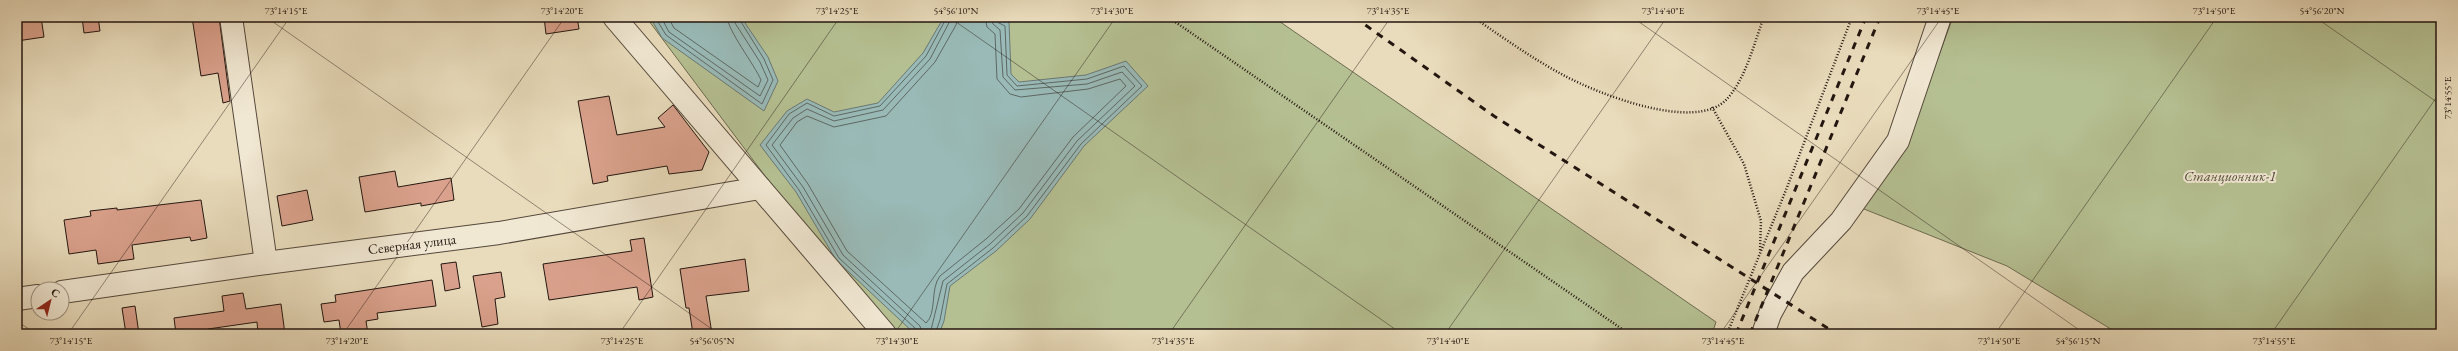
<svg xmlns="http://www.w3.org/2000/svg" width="2458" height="351" viewBox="0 0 2458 351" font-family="'EB Garamond',serif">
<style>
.green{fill:#b5c092;stroke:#6c6b51}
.water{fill:#99bab7;stroke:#6a7874}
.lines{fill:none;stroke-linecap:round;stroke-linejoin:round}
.shore{stroke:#5e6864;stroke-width:1}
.building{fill:#daa18c;stroke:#231610}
.minor-casing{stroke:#54483b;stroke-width:24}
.path{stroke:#231610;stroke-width:2.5;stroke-dasharray:1 2;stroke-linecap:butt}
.minor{stroke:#f1e8d3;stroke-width:22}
.rail{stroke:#231610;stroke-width:3;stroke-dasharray:7 7;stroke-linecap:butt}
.ticks{fill:none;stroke:#231610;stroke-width:1;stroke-opacity:0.45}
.labels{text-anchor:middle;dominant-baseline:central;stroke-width:4;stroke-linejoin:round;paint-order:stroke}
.park-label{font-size:14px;font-style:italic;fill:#4f4937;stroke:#f1e8d3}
.street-label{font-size:14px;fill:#231610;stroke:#f1e8d3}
.neatline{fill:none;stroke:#231610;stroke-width:1.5}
.ticks-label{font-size:10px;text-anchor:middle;fill:#231610}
</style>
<rect width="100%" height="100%" fill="#e9dcbc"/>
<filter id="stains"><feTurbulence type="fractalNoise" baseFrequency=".005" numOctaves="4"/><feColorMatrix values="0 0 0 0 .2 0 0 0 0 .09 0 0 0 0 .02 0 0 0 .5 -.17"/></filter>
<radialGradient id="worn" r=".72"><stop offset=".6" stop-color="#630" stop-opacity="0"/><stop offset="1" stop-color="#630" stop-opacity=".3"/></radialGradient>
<!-- green -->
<g class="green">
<polygon points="646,17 1273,17 1716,322 1712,334 890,334 765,176"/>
<polygon points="1953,17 2441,17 2441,334 2119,334 2007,266 1859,207 1904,150"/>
</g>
<!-- water -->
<g class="water">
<polygon points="650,17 741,17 768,57 778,81 764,111 662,38"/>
<polygon points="944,17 995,17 1009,22 1011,74 1019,82 1086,75 1126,61 1148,86 1084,146 1030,219 996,251 950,286 944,321 939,334 915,334 836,260 796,192 760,145 787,111 807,99 834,112 878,103 923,53"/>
</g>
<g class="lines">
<!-- shore -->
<g class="shore">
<polyline points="655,17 666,35 762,104 773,80 764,59 738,17"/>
<polyline points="661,17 669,32 760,96 768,80 760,62 735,23 733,17"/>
<path d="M668 17 674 28 758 87 761 80C754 64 728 31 727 17"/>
<path d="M958 17 956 25 935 62 886 116 834 127 807 116 797 122 780 145 808 184 847 251 926 323C937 314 930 288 940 276L986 239 1019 209 1073 137 1126 86 1120 79 1088 89 1021 97 1010 94 997 79 995 34 987 27 985 17"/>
<polyline points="917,334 916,329 839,258 799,190 766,145 789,114 807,103 834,116 880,106 926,56 947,17"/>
<polyline points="922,334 920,326 843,255 803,187 772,145 793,118 807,109 834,121 883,110 930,59 952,17"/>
<polyline points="930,334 943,281 990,244 1023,213 1077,141 1135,86 1122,72 1087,84 1015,90 1003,77 1000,30 993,24 991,17"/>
<polyline points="935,334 940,320 947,284 993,248 1027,216 1081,144 1142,86 1124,66 1087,79 1017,86 1007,75 1005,26 997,22 996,17"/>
</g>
</g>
<!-- building -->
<g class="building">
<polygon points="17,17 41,17 44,37 17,41"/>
<polygon points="82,17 98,17 100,31 84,33"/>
<polygon points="192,17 219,17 230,101 223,103 218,73 201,76"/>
<polygon points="544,17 577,17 579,29 546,34"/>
<polygon points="609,96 617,135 665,127 658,118 673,105 709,152 702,170 669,174 667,166 607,176 608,181 593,184 578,101"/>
<polygon points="395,171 398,187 451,178 454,200 421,206 421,203 365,212 359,177"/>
<polygon points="307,190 313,220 282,226 277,196"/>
<polygon points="201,200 207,238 191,241 190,237 132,245 134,259 98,264 96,250 69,254 64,220 91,216 90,211 117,208 117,210"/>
<polygon points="644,238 653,297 639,300 637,287 549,300 543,264 632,251 630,240"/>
<polygon points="745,259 749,291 706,296 712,334 693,334 689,308 686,308 680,269"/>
<polygon points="456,262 460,288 445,291 441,264"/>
<polygon points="501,272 505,297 495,299 498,324 482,327 473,276"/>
<polygon points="432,280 436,306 377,313 378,319 366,321 368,334 341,334 339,320 324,322 321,304 336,302 335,295"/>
<polygon points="243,293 246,309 281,304 285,334 258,334 257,322 208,329 208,334 176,334 174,318 224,311 222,296"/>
<polygon points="135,306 139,334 126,334 122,308"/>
</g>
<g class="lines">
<!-- minor casing -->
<g class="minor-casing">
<g id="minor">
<polyline points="231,17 266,263"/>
<polyline points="614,17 885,334"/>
<polyline points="62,292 266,263 499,233 760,188"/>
<polyline points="17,299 38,296"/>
<polyline points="1763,334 1770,314 1793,272 1841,221 1898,141 1940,17"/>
</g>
</g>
<!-- path -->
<g class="path">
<polyline points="1168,17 1622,329 1625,334"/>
<path d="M1473 17C1502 37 1533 59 1565 76 1599 94 1694 132 1726 100 1746 79 1754 43 1764 17"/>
<polyline points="1712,107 1744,164 1761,221 1760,251"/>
<polyline points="1727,334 1786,190 1852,17"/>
</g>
<!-- minor -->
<use href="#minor" class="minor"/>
<!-- rail -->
<g class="rail">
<polyline points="1354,17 1494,116 1837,334"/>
<polyline points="1736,334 1866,17"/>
<polyline points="1750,334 1880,17"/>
</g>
</g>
<!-- ticks -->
<path class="ticks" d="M266 17 719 334M949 17 1402 334M1632 17 2085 334M2315 17 2441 105M17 321 36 334M68 334 290 17M343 334 565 17M619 334 840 17M894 334 1116 17M1169 334 1391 17M1445 334 1667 17M1720 334 1942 17M1995 334 2217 17M2271 334 2441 91"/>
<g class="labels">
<!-- park labels -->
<g class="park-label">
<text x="2230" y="176">Станционник-1</text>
</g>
<!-- street labels -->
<g class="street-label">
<text transform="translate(412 244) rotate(-7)">Северная улица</text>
</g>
</g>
<!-- margin -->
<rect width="2458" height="351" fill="none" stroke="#e9dcbc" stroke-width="44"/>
<!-- north arrow -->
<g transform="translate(50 301) rotate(35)"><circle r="19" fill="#f1e8d3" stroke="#9f9485"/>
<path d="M0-3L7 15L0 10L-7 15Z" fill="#8f2418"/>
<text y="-6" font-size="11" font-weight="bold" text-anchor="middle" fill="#231610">С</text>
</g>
<rect x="22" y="22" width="2414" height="307" class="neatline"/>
<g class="ticks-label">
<text x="286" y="14">73°14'15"E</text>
<text x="562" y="14">73°14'20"E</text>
<text x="837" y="14">73°14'25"E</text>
<text x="956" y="14">54°56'10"N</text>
<text x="1112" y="14">73°14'30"E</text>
<text x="1388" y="14">73°14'35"E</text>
<text x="1663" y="14">73°14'40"E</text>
<text x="1938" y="14">73°14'45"E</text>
<text x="2214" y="14">73°14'50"E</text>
<text x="2322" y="14">54°56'20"N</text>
<text transform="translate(2447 98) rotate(-90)" y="4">73°14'55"E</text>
<text x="71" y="344">73°14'15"E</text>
<text x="347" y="344">73°14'20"E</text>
<text x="622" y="344">73°14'25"E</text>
<text x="712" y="344">54°56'05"N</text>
<text x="897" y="344">73°14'30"E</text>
<text x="1173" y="344">73°14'35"E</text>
<text x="1448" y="344">73°14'40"E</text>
<text x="1723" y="344">73°14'45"E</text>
<text x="1999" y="344">73°14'50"E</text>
<text x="2078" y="344">54°56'15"N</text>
<text x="2274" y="344">73°14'55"E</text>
</g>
<rect width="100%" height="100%" filter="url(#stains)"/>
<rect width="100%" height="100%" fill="url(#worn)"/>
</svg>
